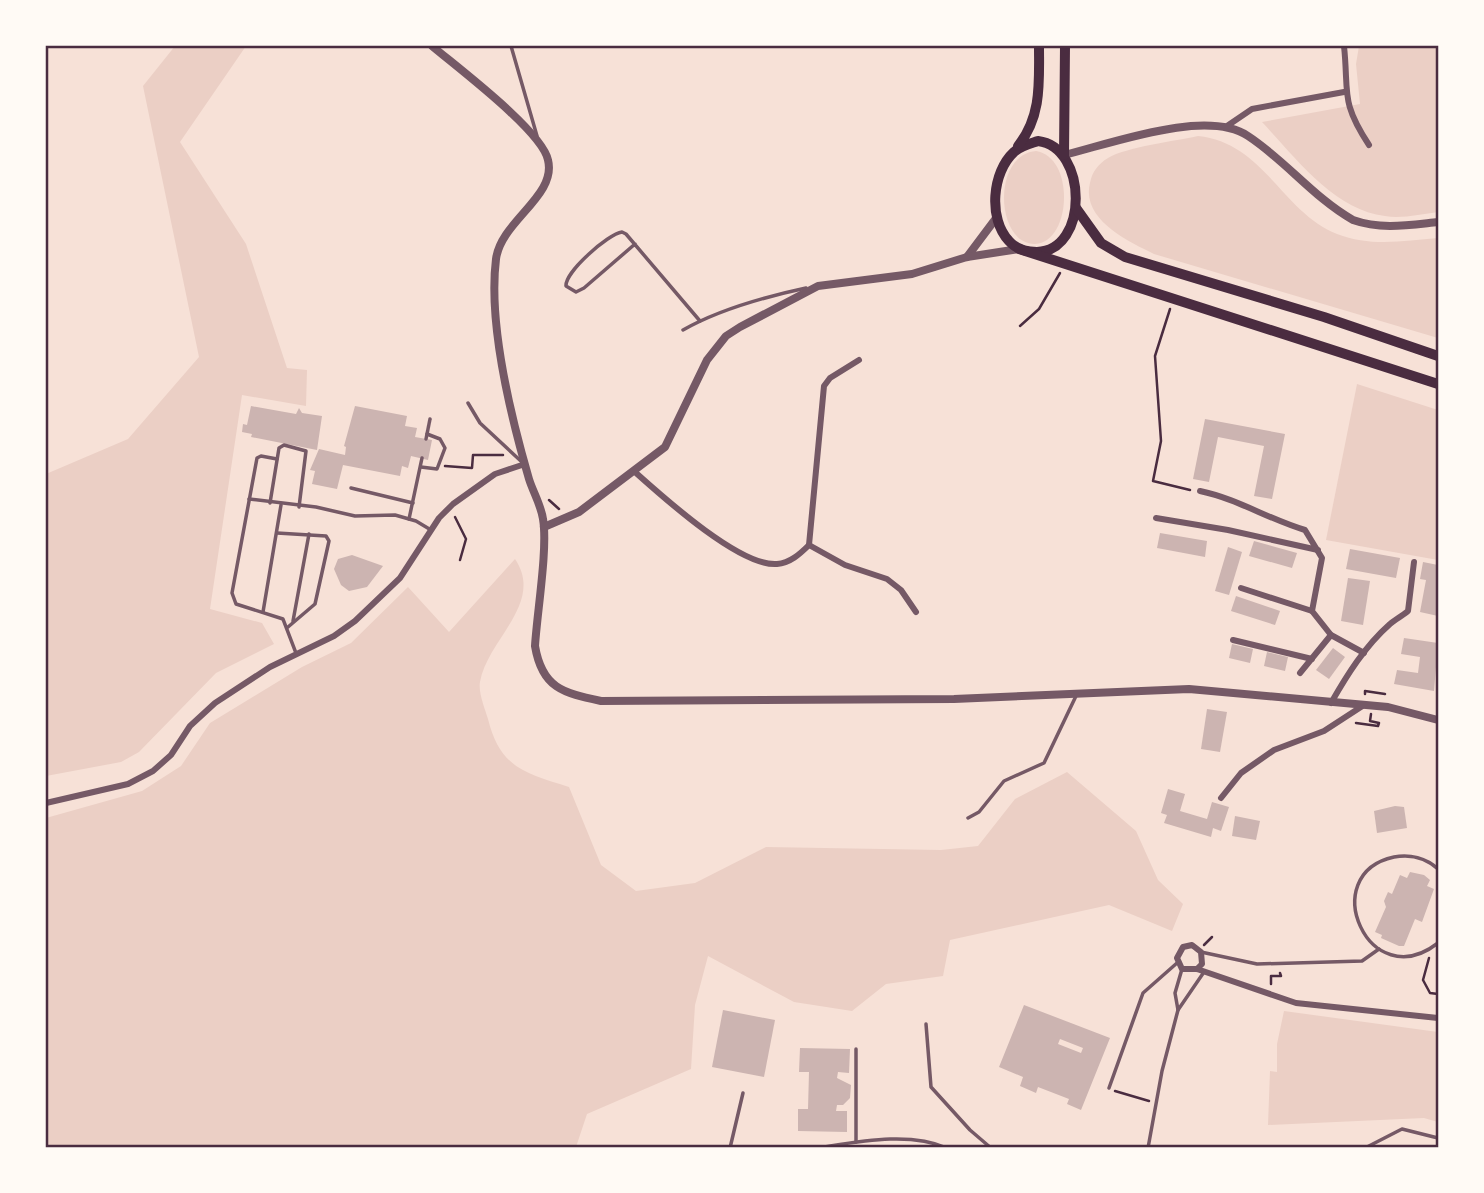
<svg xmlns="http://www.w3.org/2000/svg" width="1484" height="1193" viewBox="0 0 1484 1193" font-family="'Crimson Pro',serif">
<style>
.green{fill:#ebcfc5}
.building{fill:#ccb4b1;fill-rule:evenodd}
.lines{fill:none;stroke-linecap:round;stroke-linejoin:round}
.path{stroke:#4a2c40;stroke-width:2.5}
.service{stroke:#755966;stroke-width:3.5}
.minor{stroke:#755966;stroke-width:6}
.tertiary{stroke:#755966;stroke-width:8}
.trunk{stroke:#4a2c40;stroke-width:10}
.neatline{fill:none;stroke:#4a2c40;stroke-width:2.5}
</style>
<rect width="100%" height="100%" fill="#f7e1d7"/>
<!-- green -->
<g class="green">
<polygon points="175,46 246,46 180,142 246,244 287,368 307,370 306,406 242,395 210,609 262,623 274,644 216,673 139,752 121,762 46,776 46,474 128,439 199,357 143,86"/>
<path d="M1359 46H1438V212C1422 214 1401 219 1385 216 1334 210 1295 157 1262 122L1360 104 1356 64Z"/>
<path d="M1198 136C1264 143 1282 212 1337 234 1370 247 1404 241 1438 238V338L1154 254C1127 241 1081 219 1090 183 1092 172 1098 164 1108 158 1126 147 1176 141 1198 136Z"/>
<path d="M1036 151C1075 157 1072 242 1035 244 996 245 991 155 1036 151Z"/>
<polygon points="1357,384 1438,410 1438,560 1326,540"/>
<path d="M515 559C545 603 487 640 480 682 478 692 485 709 488 719 500 768 525 773 569 787L601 865 636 891 695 883 766 847 941 850 978 846 1015 799 1067 772 1136 831 1158 880 1183 904 1172 931 1109 905 950 940 943 976 886 984 852 1011 794 1002 708 956 695 1005 691 1069 587 1114 576 1147H46V818L142 791 181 766 210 723 302 667 351 643 408 587 449 632Z"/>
<polygon points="1284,1011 1438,1032 1438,1122 1424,1118 1268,1125 1270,1071 1277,1072 1277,1044"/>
</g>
<!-- building -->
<g class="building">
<polygon points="251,406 296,414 299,408 302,413 322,416 317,450 251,437 252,434 242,432 243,424 247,425"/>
<polygon points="355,406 407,416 405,426 417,428 415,437 432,440 428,460 411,456 408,468 402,466 400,476 343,465 337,489 312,484 315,471 310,470 319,449 345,455 346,447 344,446"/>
<polygon points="1205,419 1285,434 1272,499 1254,496 1264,446 1218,437 1209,482 1193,479"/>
<polygon points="1160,533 1207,541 1205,557 1157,548"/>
<polygon points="1254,541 1297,553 1292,568 1249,556"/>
<polygon points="1228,547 1242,552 1229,595 1215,591"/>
<polygon points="1350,549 1400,558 1396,578 1346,569"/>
<polygon points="352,555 383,566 367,587 349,591 341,585 334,569 338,559"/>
<polygon points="1423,562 1438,565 1438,616 1420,612 1426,580 1420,579"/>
<polygon points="1348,578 1370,581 1363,625 1341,621"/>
<polygon points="1236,596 1280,611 1275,625 1231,611"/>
<polygon points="1404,638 1438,643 1434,691 1394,684 1397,670 1418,673 1420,657 1401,654"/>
<polygon points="1232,644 1253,649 1250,663 1229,658"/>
<polygon points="1333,648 1345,657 1329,679 1316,670"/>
<polygon points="1267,652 1288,657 1285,671 1264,666"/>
<polygon points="1207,709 1227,712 1220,752 1201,749"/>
<polygon points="1168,789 1185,794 1180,811 1207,819 1212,802 1229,807 1221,831 1213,828 1211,837 1164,823 1167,815 1161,813"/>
<polygon points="1395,806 1404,807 1407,828 1377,833 1374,811"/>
<polygon points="1235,816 1260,821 1256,840 1232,836"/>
<polygon points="1410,872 1424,875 1430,880 1427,886 1434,889 1422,922 1415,919 1404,946 1399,946 1381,938 1382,935 1375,932 1386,907 1384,901 1388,892 1392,894 1400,875 1407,878"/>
<path d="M1024 1005 1110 1038 1081 1110 1067 1104 1069 1099 1038 1087 1036 1093 1020 1086 1023 1077 999 1067ZM1060 1039 1083 1048 1081 1053 1058 1044Z"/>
<polygon points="723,1010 775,1020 764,1077 712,1067"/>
<polygon points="800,1048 850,1049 849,1073 838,1072 837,1078 851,1085 850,1098 843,1105 837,1105 836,1111 847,1111 847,1132 798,1131 798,1109 808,1109 809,1072 799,1072"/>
</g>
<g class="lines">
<!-- path -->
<g class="path">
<polyline points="1170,309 1155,356 1161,441 1153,481 1190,490"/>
<polyline points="1020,326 1039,309 1060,273"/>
<polyline points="445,466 472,468 473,455 503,455"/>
<polyline points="549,500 559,509"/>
<polyline points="455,517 466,539 460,560"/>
<polyline points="1365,694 1365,691 1385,694"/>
<polyline points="1356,723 1378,726 1379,723 1370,721 1371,714"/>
<polyline points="1204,945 1212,937"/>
<polyline points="1429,958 1423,980 1430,993 1438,994"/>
<polyline points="1271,984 1271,976 1281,976 1280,973"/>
<polyline points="1115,1091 1149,1101"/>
</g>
<!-- service -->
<g class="service">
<polyline points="511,46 537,136"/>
<path d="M635 244 584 288 576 292 566 286C565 272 608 234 622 232L626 234 700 321"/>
<path d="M683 330C720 309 764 297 806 288"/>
<polyline points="468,403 480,423 523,463"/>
<polyline points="426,439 430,419"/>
<polyline points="277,459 261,456 257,458 232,593 236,604 283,619 296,653"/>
<polyline points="421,467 437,469 445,448 440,439 427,434"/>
<polyline points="351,488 413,503"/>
<polyline points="249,499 316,507 355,516 395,515 416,521 431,530"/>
<polyline points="270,503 279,448 284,445 306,451 299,507"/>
<polyline points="409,519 422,458"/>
<polyline points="277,533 326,536 329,541 315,604 288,627"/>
<polyline points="263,612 281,505"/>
<polyline points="293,621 309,534"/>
<polyline points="968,818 979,812 1004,781 1044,763 1076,696"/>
<path d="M1438 869C1426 858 1410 854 1394 857 1315 874 1369 997 1438 943"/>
<polyline points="1201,952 1257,964 1362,961 1379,949"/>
<polyline points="1178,1010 1175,993 1182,969"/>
<polyline points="926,1024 931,1087 970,1130 991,1148"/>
<polyline points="1109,1088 1143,993 1177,963"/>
<polyline points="856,1142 856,1049"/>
<polyline points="730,1148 743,1093"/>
<path d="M817 1148C857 1142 909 1131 947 1148"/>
<polyline points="1148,1148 1162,1071 1178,1010 1204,972"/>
<polyline points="1365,1148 1402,1129 1438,1138"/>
</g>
<!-- minor -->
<g class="minor">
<path d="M1344 46C1349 93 1340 101 1369 145"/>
<polyline points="1227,126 1252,109 1344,92"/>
<path d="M635 472C663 497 740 567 777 564 790 563 800 554 809 545L824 386 830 378 859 360"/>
<path d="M1200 491C1238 499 1268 519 1305 530L1322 558 1312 611 1331 635 1364 653"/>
<polyline points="1156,518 1228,530 1318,550"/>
<polyline points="809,545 845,565 887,579 901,590 916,612"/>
<polyline points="1241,588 1312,611"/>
<polyline points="1233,640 1312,659"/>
<polyline points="1300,673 1331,635"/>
<path d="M1331 703C1347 675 1365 646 1390 624 1396 619 1402 616 1408 611L1414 562"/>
<polyline points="1221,798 1241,773 1274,750 1324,731 1364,705"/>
<polyline points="46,803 128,784 153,771 171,755 190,726 215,703 270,667 334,636 355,621 400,578 439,518 453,504 495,474 525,464"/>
<polyline points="1197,969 1202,964 1201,952 1192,945 1183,947 1177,958 1182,969 1197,969 1296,1003 1438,1018"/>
</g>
<!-- tertiary -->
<g class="tertiary">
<path d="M432 46C458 68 542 131 548 160 557 196 501 221 496 259 488 323 511 417 529 479 533 492 541 505 543 519 548 548 537 613 535 646 542 688 563 693 601 701L954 699 1189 689 1388 707 1438 720"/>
<path d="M1064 155C1110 144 1206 108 1248 136 1285 160 1314 198 1353 220 1381 230 1409 225 1438 222"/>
<polyline points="967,257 997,217"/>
<polyline points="544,527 579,512 665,447 707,360 726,336 740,327 818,286 912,274 967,257 1019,249"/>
</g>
<!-- trunk -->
<g class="trunk">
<path d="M1038 141C1088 147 1089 251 1037 252 1026 252 1016 249 1009 241 988 219 992 172 1014 152 1020 146 1029 144 1038 141Z"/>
<path d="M1018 146C1042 116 1039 82 1039 46"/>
<polyline points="1064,155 1065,46"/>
<polyline points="1076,208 1101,243 1125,257 1324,317 1438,356"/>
<polyline points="1019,249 1438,384"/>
</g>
</g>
<!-- border -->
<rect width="1484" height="1193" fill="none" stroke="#fffaf5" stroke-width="94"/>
<rect x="47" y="47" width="1390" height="1099" class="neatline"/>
</svg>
